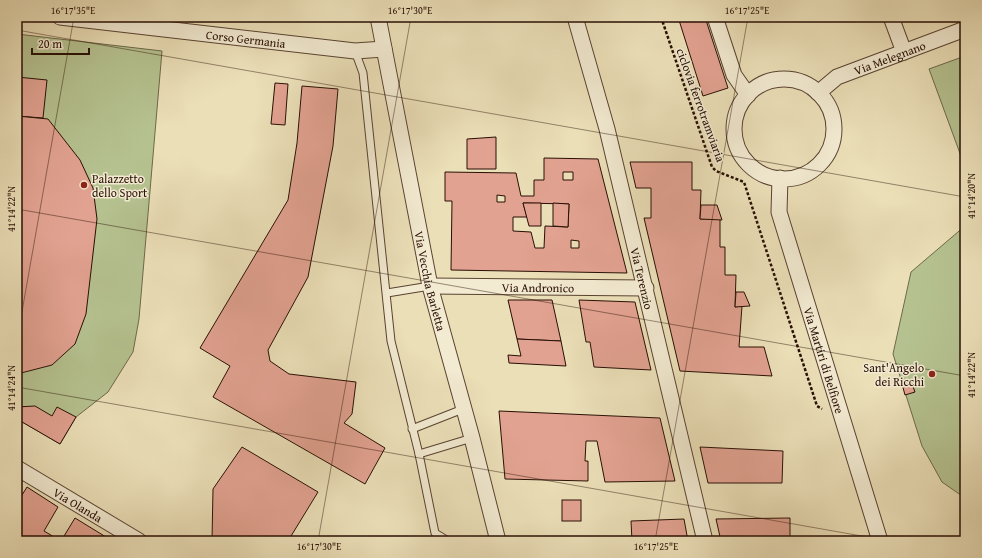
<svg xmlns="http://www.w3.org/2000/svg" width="982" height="558" viewBox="0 0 982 558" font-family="'Gentium Book Plus',serif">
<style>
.green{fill:#b5c290;stroke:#6e684a}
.building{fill:#e2a291;stroke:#280f04;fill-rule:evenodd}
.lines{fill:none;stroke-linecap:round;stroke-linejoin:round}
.lane-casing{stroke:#594331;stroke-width:9}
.street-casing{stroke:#594331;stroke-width:17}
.path{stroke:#280f04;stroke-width:2.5;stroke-dasharray:3 2;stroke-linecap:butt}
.lane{stroke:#f2ead1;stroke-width:7}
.street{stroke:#f2ead1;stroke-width:15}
.ticks{fill:none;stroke:#280f04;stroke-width:1;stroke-opacity:0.45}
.poi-dot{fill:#8f2418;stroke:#f2ead1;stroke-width:1.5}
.labels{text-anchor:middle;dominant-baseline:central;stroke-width:3;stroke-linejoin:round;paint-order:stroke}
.street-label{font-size:12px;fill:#280f04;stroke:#f2ead1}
.poi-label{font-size:12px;fill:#280f04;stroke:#f2ead1;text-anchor:start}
.neatline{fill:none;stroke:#280f04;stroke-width:1.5}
.ticks-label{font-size:10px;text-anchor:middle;fill:#280f04}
</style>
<rect width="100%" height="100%" fill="#ebdfb8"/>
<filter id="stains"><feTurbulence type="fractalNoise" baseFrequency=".005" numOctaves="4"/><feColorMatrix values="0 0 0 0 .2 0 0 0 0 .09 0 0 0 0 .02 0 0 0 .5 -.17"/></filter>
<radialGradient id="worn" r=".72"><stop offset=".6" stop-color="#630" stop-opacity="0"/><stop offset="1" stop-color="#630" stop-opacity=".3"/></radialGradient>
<!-- green -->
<g class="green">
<polygon points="17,34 162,51 139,319 133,352 108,392 76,417 60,444 17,419"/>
<polygon points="965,56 965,167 929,69"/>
<polygon points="965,226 965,498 942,482 922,446 893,354 911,272"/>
</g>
<!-- building -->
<g class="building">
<polygon points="678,17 705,17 728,88 703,96"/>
<polygon points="17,77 47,80 43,118 17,116"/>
<polygon points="275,83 288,84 285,125 271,124"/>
<polygon points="302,86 338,89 333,146 308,277 268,350 270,361 289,374 356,382 352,414 344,423 385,448 365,484 213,397 230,366 200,348 288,200 297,143"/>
<polygon points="17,116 48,119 80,160 93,188 97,219 86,314 75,344 52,365 21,373 17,373"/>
<polygon points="496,137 496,169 467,169 467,139"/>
<path d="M544 158 598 159 627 273 451 270 452 201H445V172L516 173 521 196H534V180H544ZM563 172H573V180H563ZM497 195 505 196V202H497ZM523 203 569 204 568 227 545 226 544 248H535L531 232 513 231V217H527ZM571 240 579 241V248H571Z"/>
<polygon points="630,162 692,162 692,190 701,190 700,219 720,219 720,247 725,247 725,275 736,275 735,307 742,306 739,347 764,347 772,376 680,371 644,218 651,218 651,188 636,188"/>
<polygon points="523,203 541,203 541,226 529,226"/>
<polygon points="553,203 569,204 568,227 553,226"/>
<polygon points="701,205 717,205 722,220 700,219"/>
<polygon points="736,292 744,292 750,306 735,307"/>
<polygon points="508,300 552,300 561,341 517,339"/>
<polygon points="579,300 635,302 651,370 594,367 590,342 586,342"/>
<polygon points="517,339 561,341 566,366 509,363 508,355 521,356"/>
<polygon points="911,381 915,392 905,395 902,384"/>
<polygon points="35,406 52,416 57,407 76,417 60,444 17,419 17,407"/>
<polygon points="499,411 660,418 675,481 605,482 597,441 586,441 585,461 588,461 588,481 505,479"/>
<polygon points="242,447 318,492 288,541 212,541 213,489"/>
<polygon points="700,447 783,451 782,483 708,483"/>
<polygon points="27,487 58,507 44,531 61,541 17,541 17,503"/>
<rect x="562" y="500" width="19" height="21"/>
<polygon points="75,518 106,537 104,541 61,541"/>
<polygon points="790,518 790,541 721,541 716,519"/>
<polygon points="684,519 688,541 632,541 631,521"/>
</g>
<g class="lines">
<!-- lane casing -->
<g class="lane-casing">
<g id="lane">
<polyline points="355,51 363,73 391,341 419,454 435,533 448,541"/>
<polyline points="387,293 430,286"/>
<polyline points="412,429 463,409"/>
<polyline points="419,454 472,438"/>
</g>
</g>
<!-- street casing -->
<g class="street-casing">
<g id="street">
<path id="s1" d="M60 17 355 51 384 49"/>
<path id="s2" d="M378 17 430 286 472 438 498 541"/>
<path id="s3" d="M575 17 607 129 705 541"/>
<polyline points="715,17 734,75 748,95"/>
<polyline points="891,17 904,52"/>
<circle cx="784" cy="129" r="50"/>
<path id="s4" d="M818 93 837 77 965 29"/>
<path id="s5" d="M780 178 779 212 880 541"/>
<path id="s6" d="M430 286 646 288"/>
<path id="s7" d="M17 468 139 541"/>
</g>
</g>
<!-- path -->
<polyline class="path" points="661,17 712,167 716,171 744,182 817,406 822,409"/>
<!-- lane -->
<use href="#lane" class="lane"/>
<!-- street -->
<use href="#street" class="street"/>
</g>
<!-- ticks -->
<path class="ticks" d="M955 17 965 19M17 30 965 197M17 209 965 376M17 340 74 17M17 387 890 541M318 541 411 17M655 541 748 17"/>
<!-- markers -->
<g class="poi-dot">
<circle cx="84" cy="185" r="4"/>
<circle cx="932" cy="374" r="4"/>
</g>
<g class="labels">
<!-- street labels -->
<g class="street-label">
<text stroke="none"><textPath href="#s1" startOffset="187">Corso Germania</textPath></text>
<text stroke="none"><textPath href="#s4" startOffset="81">Via Melegnano</textPath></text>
<text transform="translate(701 105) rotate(70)">ciclovia ferrotramviaria</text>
<text stroke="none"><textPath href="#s3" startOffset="270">Via Terenzio</textPath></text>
<text stroke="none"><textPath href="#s2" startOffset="269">Via Vecchia Barletta</textPath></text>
<text stroke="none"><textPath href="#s6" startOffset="108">Via Andronico</textPath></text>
<text stroke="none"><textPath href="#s5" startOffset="189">Via Martiri di Belfiore</textPath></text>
<text stroke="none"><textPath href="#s7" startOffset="71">Via Olanda</textPath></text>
</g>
<!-- poi labels -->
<g class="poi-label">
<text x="92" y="178">Palazzetto<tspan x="92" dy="14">dello Sport</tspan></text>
<text x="924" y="367" text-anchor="end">Sant'Angelo<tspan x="924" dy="14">dei Ricchi</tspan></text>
</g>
</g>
<!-- margin -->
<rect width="982" height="558" fill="none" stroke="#ebdfb8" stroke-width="44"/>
<!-- scale -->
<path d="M32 48v6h57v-6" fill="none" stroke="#280f04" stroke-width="2"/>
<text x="38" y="48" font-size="12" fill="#280f04" stroke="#f2ead1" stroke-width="3" paint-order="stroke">20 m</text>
<rect x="22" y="22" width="938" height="514" class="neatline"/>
<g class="ticks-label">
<text x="73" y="14">16°17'35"E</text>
<text x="410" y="14">16°17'30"E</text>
<text x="747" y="14">16°17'25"E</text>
<text transform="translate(971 196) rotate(-90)" y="4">41°14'20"N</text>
<text transform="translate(11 209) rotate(-90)" y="4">41°14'22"N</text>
<text transform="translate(971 375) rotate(-90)" y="4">41°14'22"N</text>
<text transform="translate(11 388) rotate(-90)" y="4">41°14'24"N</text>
<text x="319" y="550">16°17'30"E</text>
<text x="656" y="550">16°17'25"E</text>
</g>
<rect width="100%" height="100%" filter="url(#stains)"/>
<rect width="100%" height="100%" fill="url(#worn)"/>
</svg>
